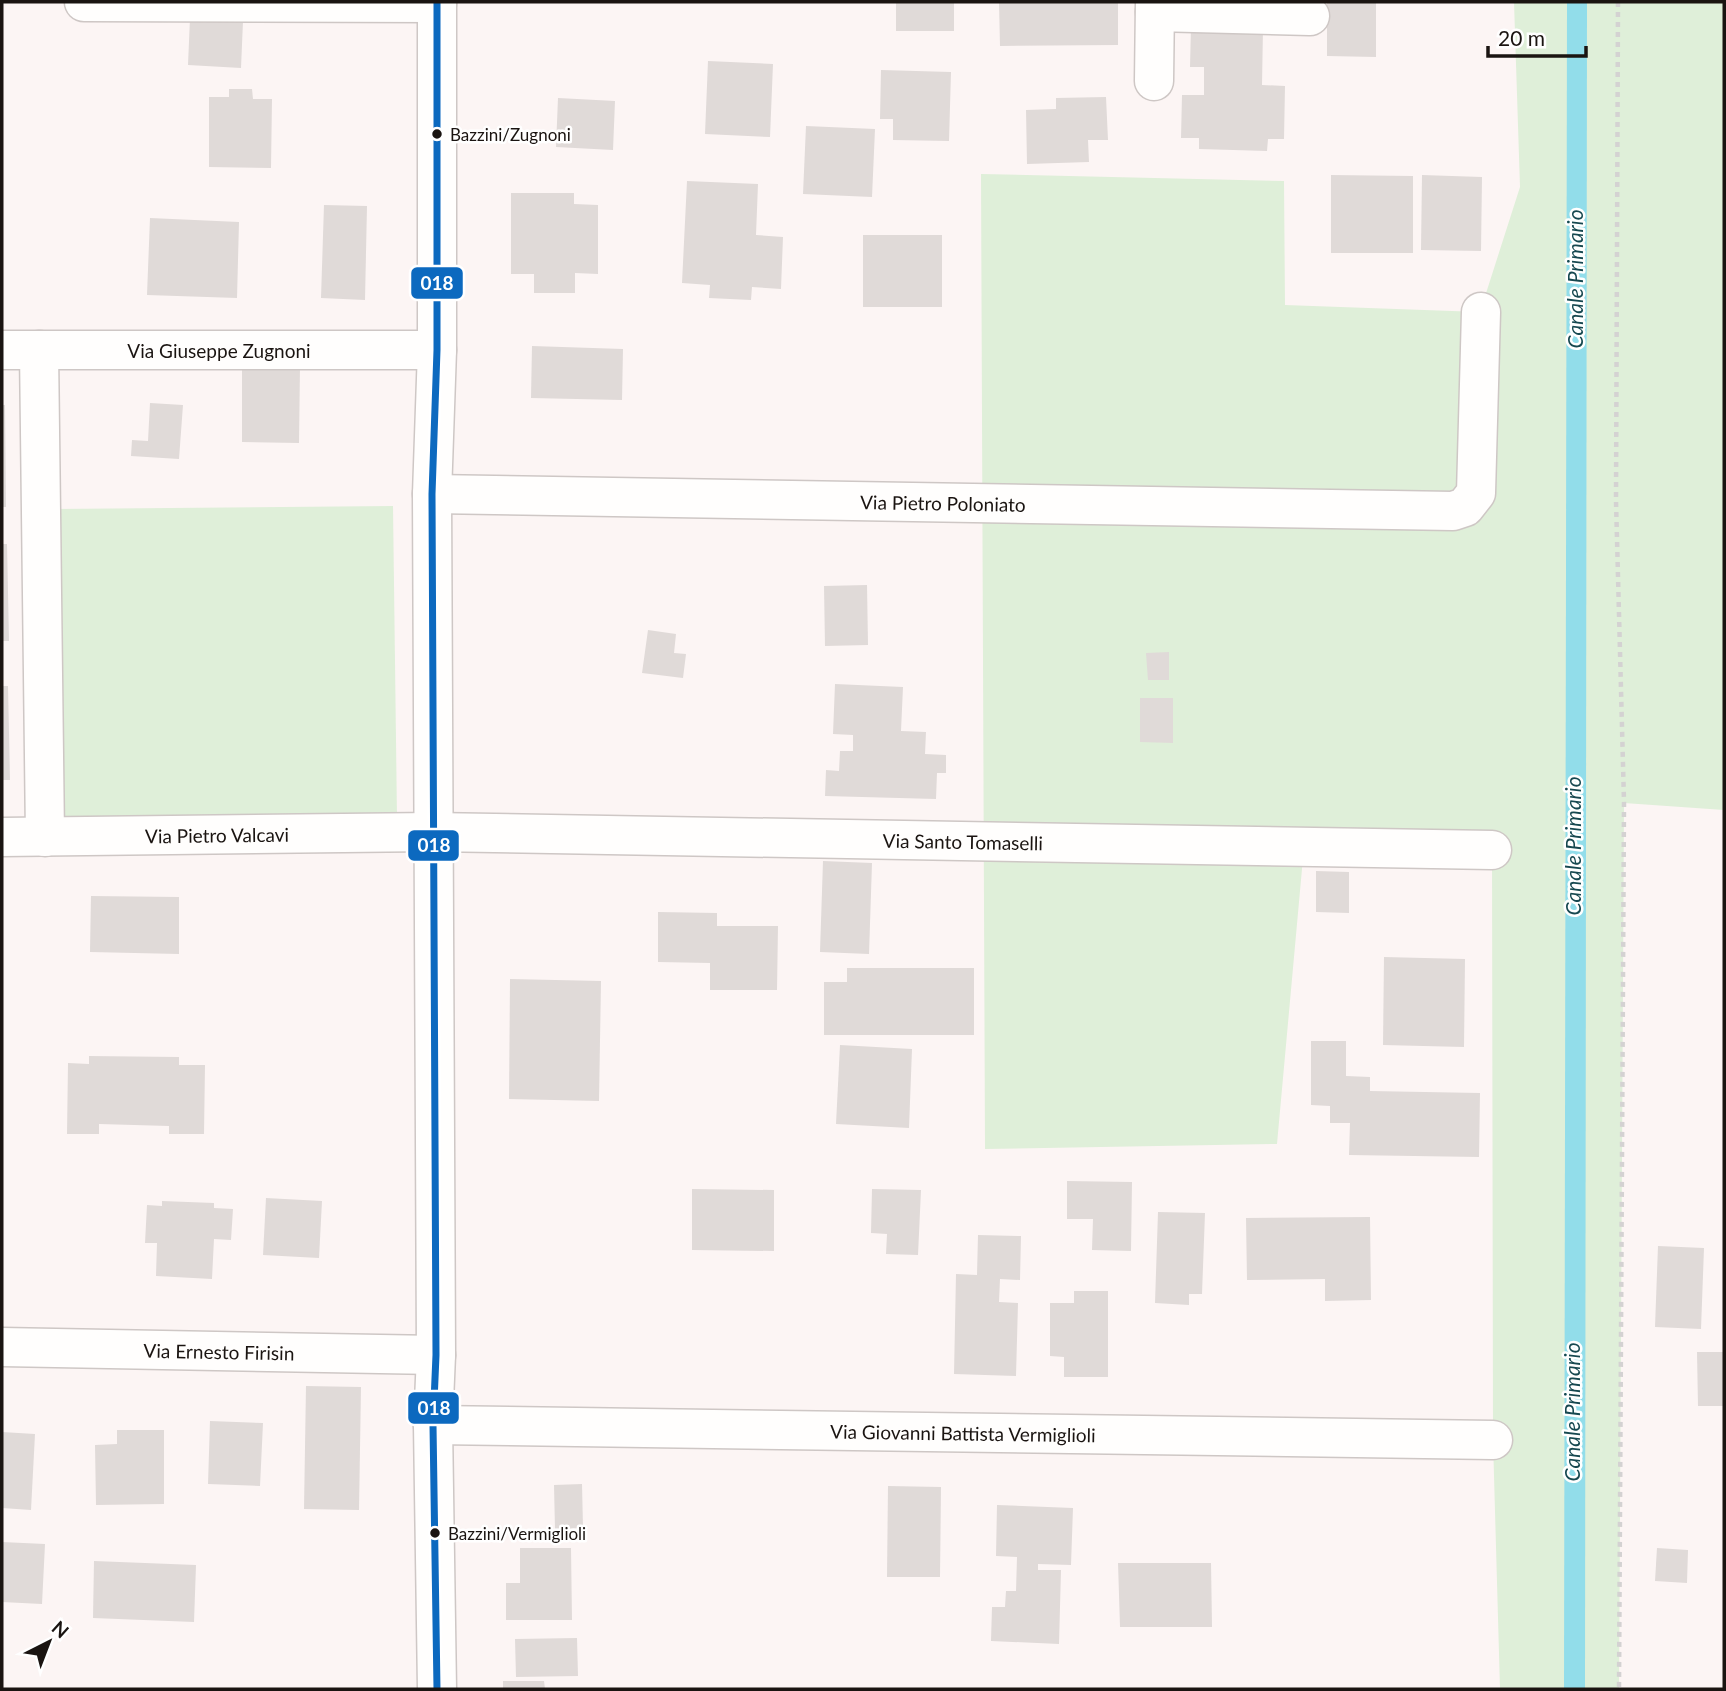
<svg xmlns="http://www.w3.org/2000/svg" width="1726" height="1691" viewBox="0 0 1726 1691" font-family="Lato,sans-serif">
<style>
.green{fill:#dfefd9}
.water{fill:#92ddea}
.building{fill:#e0dad8}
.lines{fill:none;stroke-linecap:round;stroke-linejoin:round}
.minor-casing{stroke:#cec7c5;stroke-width:41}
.path{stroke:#d4d2d2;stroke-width:4.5;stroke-dasharray:5 5;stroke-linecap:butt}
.minor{stroke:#fffefd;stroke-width:38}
.bus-1-casing{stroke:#fff;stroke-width:12}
.bus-1{stroke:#0c69bf;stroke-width:7}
.bus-dot{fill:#1a1411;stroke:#fff;stroke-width:2.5}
.labels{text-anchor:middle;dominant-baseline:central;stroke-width:5;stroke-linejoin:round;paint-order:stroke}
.bus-label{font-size:17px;fill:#1a1411;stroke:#fff;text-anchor:start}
.street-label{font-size:19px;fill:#1a1411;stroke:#fff}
.water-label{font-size:21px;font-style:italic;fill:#164850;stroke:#fff}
.line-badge{stroke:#fff;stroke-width:2.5}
.badge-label{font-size:19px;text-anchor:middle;font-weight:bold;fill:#fff}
</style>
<rect width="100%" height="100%" fill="#fcf5f4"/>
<!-- green -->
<g class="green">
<polygon points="1514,2 1724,2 1724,810 1624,803 1619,1689 1500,1689 1493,1440 1492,850 1304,847 1277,1144 985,1149 981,174 1284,181 1285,305 1480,312 1520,187"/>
<polygon points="393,506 397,818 58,821 54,509"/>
</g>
<!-- water -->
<polygon class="water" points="1567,2 1587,2 1585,1689 1564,1689"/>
<!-- building -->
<g class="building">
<rect x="896" y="2" width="58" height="29"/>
<polygon points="999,2 1118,2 1118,45 1000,46"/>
<polygon points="1327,2 1376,2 1376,57 1327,56"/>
<polygon points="190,18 243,21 241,68 188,65"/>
<polygon points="1191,26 1263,28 1262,85 1285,86 1284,139 1268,139 1267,151 1199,149 1199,138 1181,138 1182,95 1204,95 1204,67 1190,67"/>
<polygon points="708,61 773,64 770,137 705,134"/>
<polygon points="881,70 951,72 949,141 893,140 893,119 880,119"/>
<polygon points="229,89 252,89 253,99 272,99 271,168 209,167 209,97 229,97"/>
<polygon points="1106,97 1108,140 1088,140 1089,162 1027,164 1026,110 1056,109 1056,98"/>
<polygon points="558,98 615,101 613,150 556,147"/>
<polygon points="806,126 875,129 872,197 803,194"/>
<polygon points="1331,175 1413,176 1413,253 1331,253"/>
<polygon points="1422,175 1482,177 1481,251 1421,250"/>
<polygon points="687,181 758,184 756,235 783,237 781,289 752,287 751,300 709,298 710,285 682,283"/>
<polygon points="511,193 574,193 574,204 598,205 598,274 575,273 575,293 534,293 534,274 511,274"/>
<polygon points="324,205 367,206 365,300 321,298"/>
<polygon points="150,218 239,222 237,298 147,295"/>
<rect x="863" y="235" width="79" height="72"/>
<polygon points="532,346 623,349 622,400 531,398"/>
<polygon points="242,365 300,365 299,443 242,442"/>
<polygon points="150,403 183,405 179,459 131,456 132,440 148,441"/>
<polygon points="2,405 5,405 6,507 2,507"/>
<polygon points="2,544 7,544 9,641 2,641"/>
<polygon points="867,585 868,645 825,646 824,586"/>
<polygon points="648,630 676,634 674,653 686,654 683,678 642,673"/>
<polygon points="1169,652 1169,680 1148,680 1146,653"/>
<polygon points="835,684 903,687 901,731 926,732 925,754 946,755 946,773 937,773 936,799 825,796 826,770 839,771 840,751 853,751 853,735 833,734"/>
<polygon points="2,686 8,686 10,780 2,780"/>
<polygon points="1140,698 1173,698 1173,743 1140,742"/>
<polygon points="823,861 872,863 869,954 820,952"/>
<polygon points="1316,871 1349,872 1349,913 1316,912"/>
<polygon points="91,896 179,897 179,954 90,952"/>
<polygon points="658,912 717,913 717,926 778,926 777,990 710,990 710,963 658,962"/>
<polygon points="1384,957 1465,959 1464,1047 1383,1045"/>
<polygon points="847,968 974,968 974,1035 824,1035 824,982 847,982"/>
<polygon points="510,979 601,981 599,1101 509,1099"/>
<polygon points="1311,1041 1346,1041 1346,1076 1370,1077 1370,1091 1480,1093 1479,1157 1349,1155 1350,1123 1330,1123 1330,1106 1311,1105"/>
<polygon points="840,1045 912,1049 909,1128 836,1124"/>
<polygon points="89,1056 179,1057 179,1065 205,1065 204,1134 169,1134 169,1126 99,1124 99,1134 67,1134 68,1063 89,1064"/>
<polygon points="1067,1181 1132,1182 1131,1251 1092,1250 1093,1219 1067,1219"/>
<polygon points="692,1189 774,1190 774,1251 692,1250"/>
<polygon points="872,1189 921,1190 918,1255 886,1254 887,1234 871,1233"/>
<polygon points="266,1198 322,1201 319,1258 263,1255"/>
<polygon points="162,1201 214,1203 214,1208 233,1209 231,1240 214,1239 212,1279 156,1276 157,1243 145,1243 147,1205 162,1206"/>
<polygon points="1158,1212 1205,1213 1202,1294 1189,1294 1189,1305 1155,1303"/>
<polygon points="1370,1217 1371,1300 1325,1301 1325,1279 1247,1280 1246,1218"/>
<polygon points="978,1235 1021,1236 1020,1280 1000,1279 999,1302 1018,1303 1016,1376 954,1374 956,1274 977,1275"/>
<polygon points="1658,1246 1704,1248 1701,1329 1655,1327"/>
<polygon points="1074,1291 1108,1291 1108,1377 1064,1377 1064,1357 1050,1356 1050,1303 1074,1303"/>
<polygon points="1697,1352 1724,1352 1724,1406 1698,1406"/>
<polygon points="306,1386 361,1387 359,1510 304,1509"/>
<polygon points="210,1421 263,1423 260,1486 208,1484"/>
<polygon points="117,1430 164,1430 164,1504 96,1505 95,1445 117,1444"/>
<polygon points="2,1432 35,1434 31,1510 2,1508"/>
<polygon points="582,1484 583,1528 555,1529 554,1485"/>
<polygon points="888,1486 941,1487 940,1577 887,1577"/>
<polygon points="997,1505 1073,1508 1071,1565 1038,1564 1038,1570 1061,1570 1059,1644 991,1641 992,1607 1005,1607 1006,1591 1016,1591 1017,1557 996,1556"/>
<polygon points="2,1542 45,1544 42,1604 2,1602"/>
<polygon points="520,1548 571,1548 572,1620 506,1620 506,1583 520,1583"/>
<polygon points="1657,1548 1688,1550 1687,1583 1655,1581"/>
<polygon points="94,1561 196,1565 194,1622 93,1618"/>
<polygon points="1118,1563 1211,1563 1212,1627 1120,1627"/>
<polygon points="577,1638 578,1676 516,1677 515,1639"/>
<polygon points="503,1681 544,1681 545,1689 503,1689"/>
</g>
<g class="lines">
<!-- minor casing -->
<g class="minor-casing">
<g id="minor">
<polyline points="84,2 437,3"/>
<polyline points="1155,12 1310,16"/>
<polyline points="1154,81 1155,2"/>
<path id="s1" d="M2 350H437"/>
<polyline points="39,350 45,837"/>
<path id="s2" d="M432 494 1453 511 1465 507 1476 493 1481 312"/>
<path id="s3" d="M2 837 432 832 1492 850"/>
<path id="s4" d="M2 1347 436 1355"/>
<path id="s5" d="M433 1425 1493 1440"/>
<polyline points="437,1689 433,1425 436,1355 432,494 437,350 437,2"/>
</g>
</g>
<!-- path -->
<polyline class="path" points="1618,2 1616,501 1624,802 1619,1689"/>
<!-- minor -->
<use href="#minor" class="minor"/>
<!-- bus-1 casing -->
<g class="bus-1-casing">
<polyline id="bus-1" points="437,2 437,350 432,494 436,1355 433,1425 437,1689"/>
</g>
<!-- bus-1 -->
<use href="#bus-1" class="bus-1"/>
</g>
<!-- markers -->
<g class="bus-dot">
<circle cx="437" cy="134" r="6"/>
<circle cx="435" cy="1533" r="6"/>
</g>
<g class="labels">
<!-- bus labels -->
<g class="bus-label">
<text x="450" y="134">Bazzini/Zugnoni</text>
<text x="448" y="1533">Bazzini/Vermiglioli</text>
</g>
<!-- street labels -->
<g class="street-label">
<text stroke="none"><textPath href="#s1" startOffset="217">Via Giuseppe Zugnoni</textPath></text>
<text stroke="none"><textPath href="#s2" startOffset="511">Via Pietro Poloniato</textPath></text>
<text stroke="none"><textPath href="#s3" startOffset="215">Via Pietro Valcavi</textPath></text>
<text stroke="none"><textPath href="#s3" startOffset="961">Via Santo Tomaselli</textPath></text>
<text stroke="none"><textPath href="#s4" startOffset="217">Via Ernesto Firisin</textPath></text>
<text stroke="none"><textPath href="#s5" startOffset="530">Via Giovanni Battista Vermiglioli</textPath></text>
</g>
<!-- water labels -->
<g class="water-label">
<text transform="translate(1574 279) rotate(-90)">Canale Primario</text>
<text transform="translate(1572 846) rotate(-90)">Canale Primario</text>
<text transform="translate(1571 1412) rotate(-90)">Canale Primario</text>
</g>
</g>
<g class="line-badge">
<rect x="410" y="266" width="54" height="34" rx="7" fill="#0c69bf"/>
<rect x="407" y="829" width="53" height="33" rx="7" fill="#0c69bf"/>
<rect x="407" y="1391" width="53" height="34" rx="7" fill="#0c69bf"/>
</g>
<g class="badge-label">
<text x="437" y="290">018</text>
<text x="434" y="852">018</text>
<text x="434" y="1415">018</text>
</g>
<!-- border -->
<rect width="1726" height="1691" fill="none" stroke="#1a1411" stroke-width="7"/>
<!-- north arrow -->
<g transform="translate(49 1642) rotate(42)" stroke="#ffffff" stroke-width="5" paint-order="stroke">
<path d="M0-5L12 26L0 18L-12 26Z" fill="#1a1411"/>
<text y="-10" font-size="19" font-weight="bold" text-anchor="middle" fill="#1a1411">N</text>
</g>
<!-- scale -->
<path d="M1488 46v10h98v-10" fill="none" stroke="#1a1411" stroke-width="3.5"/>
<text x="1498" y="46" font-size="21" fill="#1a1411" stroke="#ffffff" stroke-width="5" paint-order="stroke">20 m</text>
</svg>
